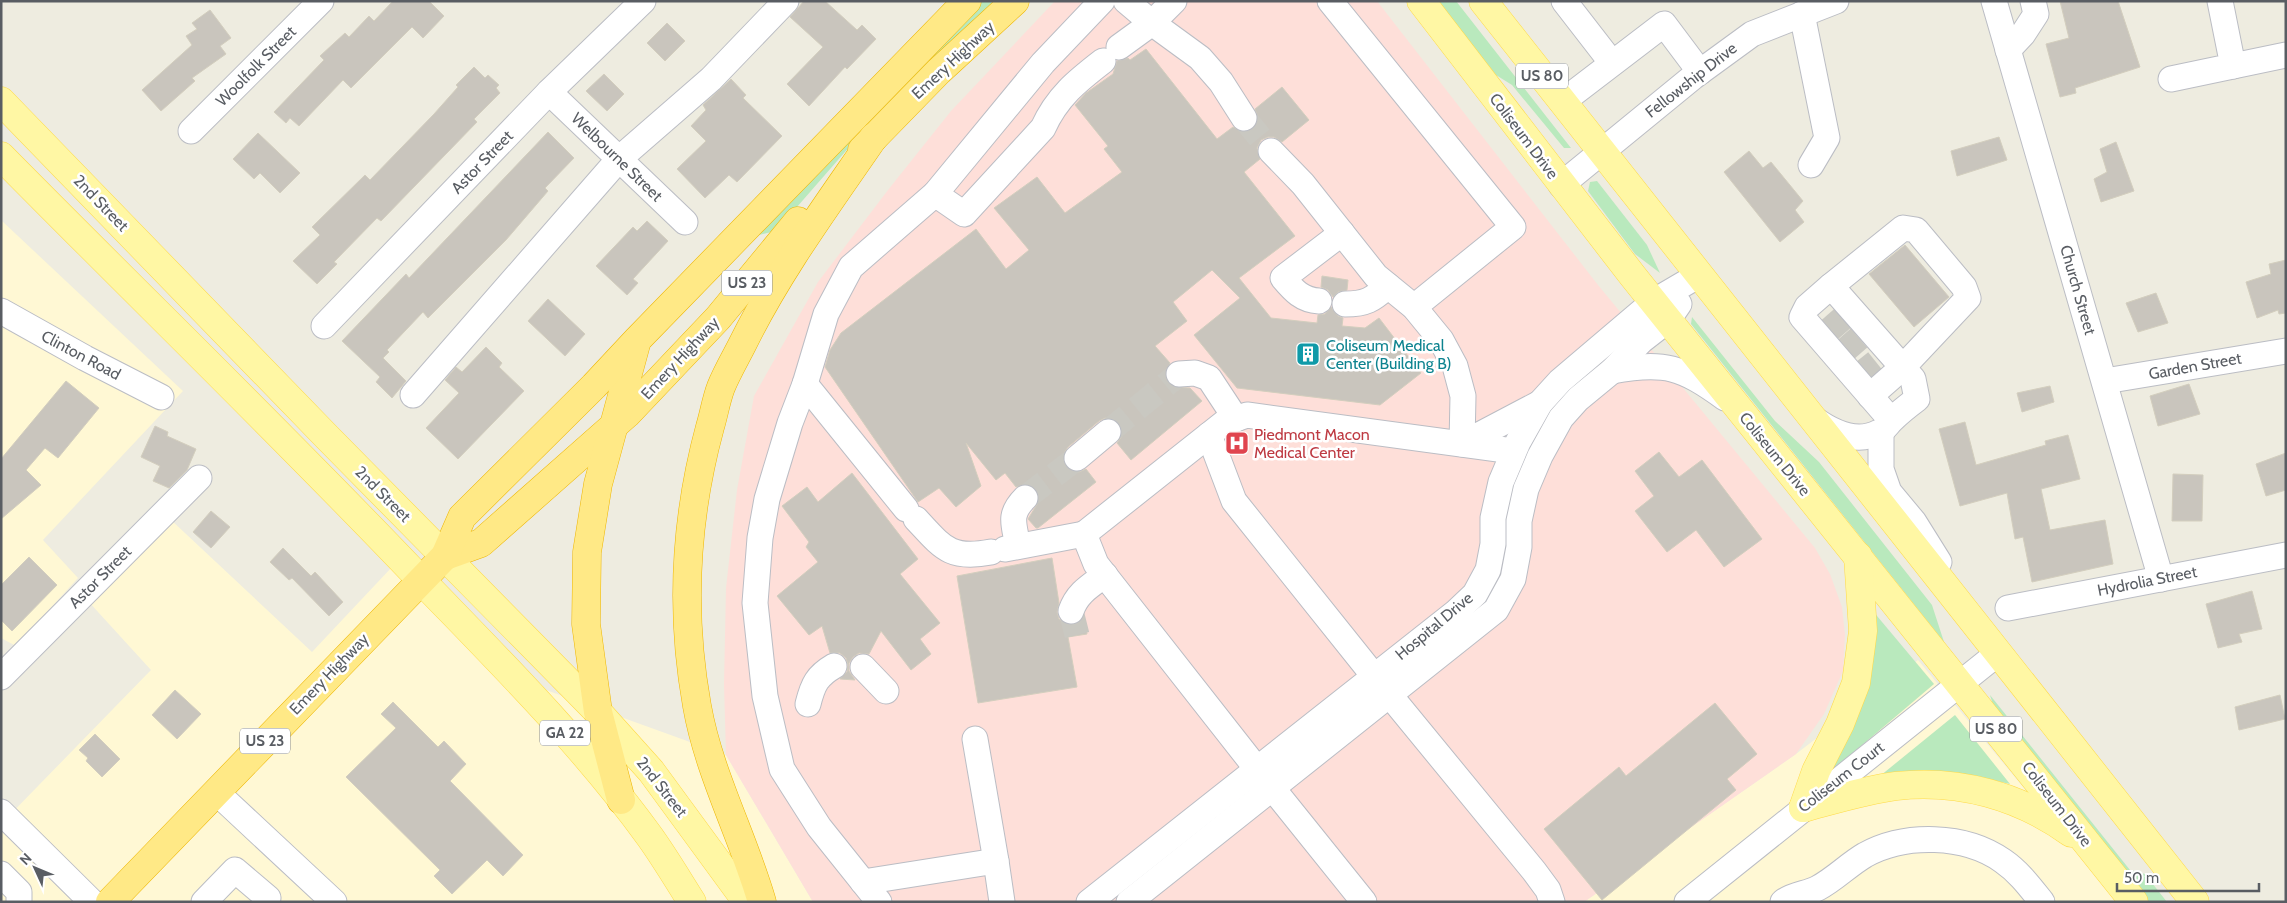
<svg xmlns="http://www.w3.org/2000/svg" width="2287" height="903" viewBox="0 0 2287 903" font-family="Cabin,sans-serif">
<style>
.commercial{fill:#fff8d4}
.medical{fill:#fedfd9}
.green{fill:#b9e9bd}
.building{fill:#c9c5bd;stroke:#d3cebe}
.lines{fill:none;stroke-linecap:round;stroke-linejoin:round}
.minor-tunnel{stroke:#c9c8c1;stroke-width:25;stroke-dasharray:25 12;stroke-linecap:butt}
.minor-casing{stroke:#bbbdc4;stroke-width:27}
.major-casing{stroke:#ffda48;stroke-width:29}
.highway-casing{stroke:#eeb600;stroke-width:29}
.minor{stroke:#fff;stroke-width:25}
.major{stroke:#fff7a4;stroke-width:28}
.highway{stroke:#ffe986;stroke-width:28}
.labels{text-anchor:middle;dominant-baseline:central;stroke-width:5;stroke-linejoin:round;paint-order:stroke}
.shield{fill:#fff;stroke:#8b8e92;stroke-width:1}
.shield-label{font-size:15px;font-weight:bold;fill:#595d63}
.street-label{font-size:16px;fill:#595d63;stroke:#fff}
.culture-label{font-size:16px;fill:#0d838f;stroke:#fff;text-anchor:start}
.health-label{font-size:16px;fill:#be3a42;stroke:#fff;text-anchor:start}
</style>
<rect width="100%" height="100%" fill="#eeece0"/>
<!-- commercial -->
<g class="commercial">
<polygon points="1,220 183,391 43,540 78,578 16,646 1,638"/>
<polygon points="170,519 312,652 392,567 502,674 726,755 813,902 1,902 1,824 151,670 88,601"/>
<polygon points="1918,660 2118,902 1584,902 1796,754"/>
</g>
<!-- medical -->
<polygon class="medical" points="1055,1 1377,1 1598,285 1815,548 1830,574 1842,607 1845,635 1843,671 1824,714 1796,754 1584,902 813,902 726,755 724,684 726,588 737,490 754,396 818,282 888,190 951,111"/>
<!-- green -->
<g class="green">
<polygon points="981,1 996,1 872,121 776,231 755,236"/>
<polygon points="1437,1 1456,1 1571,148 1564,148 1512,85 1496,75"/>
<polygon points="1597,181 1647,245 1660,273 1635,254 1588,191 1590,182"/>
<polygon points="1692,317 1775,421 1819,462 1932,605 1944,642 1691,324"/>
<polygon points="1872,610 1934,684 1821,780"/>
<polygon points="1990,695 2130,870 2145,874 2167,902 2148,901 1994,708"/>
<path d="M1955 715 2010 784C1966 774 1925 772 1880 776Z"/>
</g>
<!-- building -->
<g class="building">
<polygon points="393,1 429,1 444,16 423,38 412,27 351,88 343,80 299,126 290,118 286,123 274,112 324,60 320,56 345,33 349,37 369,16 374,21"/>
<polygon points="804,1 825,1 857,30 862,25 876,39 847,69 845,67 809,106 787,84 823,47 790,17"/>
<polygon points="2060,1 2118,1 2140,67 2075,88 2076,93 2060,97 2046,44 2069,38"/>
<polygon points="210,10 231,38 220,46 226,54 192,78 195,81 161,111 142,90 192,45 186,36 197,29 192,23"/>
<polygon points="667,23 685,41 665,61 647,43"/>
<polygon points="1146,49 1217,139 1233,127 1244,132 1252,130 1257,124 1258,118 1255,109 1282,87 1309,120 1282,142 1274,137 1268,137 1261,140 1257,148 1260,159 1244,172 1295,236 1239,278 1271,318 1317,323 1318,315 1325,314 1331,307 1338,316 1343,318 1342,326 1365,328 1379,318 1421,373 1380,405 1237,388 1194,335 1240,298 1212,270 1173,302 1187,321 1155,346 1170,363 1165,374 1167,382 1173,387 1190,388 1202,401 1131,460 1117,443 1122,436 1122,429 1119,423 1112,418 1105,418 1099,421 1068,447 1064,453 1063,460 1066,467 1072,471 1079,472 1086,469 1096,482 1038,528 1036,528 1028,519 1039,501 1039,494 1035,488 1027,484 1016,487 1005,473 996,480 966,443 981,486 956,507 939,488 918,502 825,367 830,350 841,333 976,229 1006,269 1029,250 994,208 1037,177 1065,213 1122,172 1104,149 1108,146 1075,105 1086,93 1113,74 1117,61 1128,58 1130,60"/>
<polygon points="474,67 485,78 488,75 499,85 496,88 500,93 474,119 477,122 381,221 377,218 334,262 337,264 317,284 293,261 320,235 312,227 365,175 370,180 434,114 458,87 456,85"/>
<polygon points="604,74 624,94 607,111 586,91"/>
<polygon points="731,79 746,95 743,98 782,136 737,182 729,175 705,198 677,169 706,141 691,126 706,110 703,105"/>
<polygon points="548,132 574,158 545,188 548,191 506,240 428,318 423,312 387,350 389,352 383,358 406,381 392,398 376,382 380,377 342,341 406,274 409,278"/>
<polygon points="258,133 300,173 280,193 260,173 254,179 233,159"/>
<polygon points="1999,137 2007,160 1957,176 1951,151"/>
<polygon points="2116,142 2134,191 2101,202 2094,179 2107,172 2100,149"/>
<polygon points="1749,151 1763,168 1771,162 1803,201 1795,210 1804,222 1780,242 1724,172"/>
<polygon points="647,221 668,241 633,279 638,283 627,295 596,266 633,227 637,231"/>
<polygon points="1905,245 1949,297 1914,327 1869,274"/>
<polygon points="2286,260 2286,313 2279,314 2278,310 2257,318 2246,282 2271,274 2269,264"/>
<polygon points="1322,276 1348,280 1347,290 1338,292 1333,297 1328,290 1321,287"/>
<polygon points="2156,293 2168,323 2138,332 2126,303"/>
<polygon points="548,299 585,334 565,356 528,321"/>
<polygon points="486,347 502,363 499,367 524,391 458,459 426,428 459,393 445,380 456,367 462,372"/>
<polygon points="66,381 99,408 58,458 45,448 26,470 41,485 1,519 1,459"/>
<polygon points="2189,384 2200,414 2158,426 2150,396"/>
<polygon points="2050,386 2054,402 2022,412 2017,393"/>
<polygon points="1965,422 1976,465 2046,445 2045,441 2068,435 2080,479 2041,489 2050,530 2105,520 2113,564 2032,582 2023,537 2015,539 2007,493 1960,506 1939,429"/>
<polygon points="155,426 168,432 167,436 196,449 187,470 169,488 153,481 160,466 141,457"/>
<polygon points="1659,452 1679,477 1702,460 1762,539 1724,567 1696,530 1667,552 1635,511 1654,496 1635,471"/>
<polygon points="2286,453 2286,490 2266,496 2256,464"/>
<polygon points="852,473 918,559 900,574 940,623 920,639 931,654 911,670 881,631 869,654 859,653 853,657 849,663 849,671 855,680 840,679 847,672 848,665 846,658 840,653 830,653 822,626 809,635 777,596 818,562 806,547 809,542 782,506 807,487 818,502"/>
<polygon points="2173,474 2203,475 2202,521 2172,521"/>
<polygon points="211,511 230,527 211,548 193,532"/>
<polygon points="283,548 311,576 315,572 343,602 329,616 292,578 289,580 270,562"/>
<polygon points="29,557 57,585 12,631 1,620 1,585"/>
<polygon points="1052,558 1059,603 1057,612 1059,619 1065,624 1072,625 1079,623 1084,617 1087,634 1068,637 1077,687 978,703 957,576"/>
<polygon points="2252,591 2262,629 2239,634 2242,642 2218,648 2206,604"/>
<polygon points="175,690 201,714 177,739 152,715"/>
<polygon points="2280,695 2285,719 2239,730 2235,707"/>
<polygon points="393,702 438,747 444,741 466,764 450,781 523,855 503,876 487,860 452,894 434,876 440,870 346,777 396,728 381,714"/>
<polygon points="1715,703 1757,754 1727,779 1736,790 1602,900 1544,829 1619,767 1626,776"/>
<polygon points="95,734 120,759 102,777 86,761 88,758 79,750"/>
</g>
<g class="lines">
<!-- minor-tunnel -->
<g class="minor-tunnel">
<polyline points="1244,118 1271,151"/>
<polyline points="1827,332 1843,318"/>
<polyline points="1843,352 1859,338"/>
<polyline points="1861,374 1876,362"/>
<polyline points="1108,432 1179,374"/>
<polyline points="1025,498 1077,458"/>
<polyline points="1071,611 1077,635"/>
</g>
<!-- minor casing -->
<g class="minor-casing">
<g id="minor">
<polyline points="1126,1 1152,23 1174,1"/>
<polyline points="1330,1 1513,227 1414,307"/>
<polyline points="1564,1 1612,63"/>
<polyline points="1994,1 2161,579"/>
<polyline points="1802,14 1827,138 1811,165"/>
<polyline points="1119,47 1152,23 1200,58 1221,82 1244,118"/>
<polyline points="2008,50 2023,34 2036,14 2033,1"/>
<polyline points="2233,66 2286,55"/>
<polyline points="2171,79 2233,66 2220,1"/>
<polyline points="549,92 685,222"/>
<polyline points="1562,102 1664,24 1700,72"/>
<polyline points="191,131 321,1"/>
<polyline points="1271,151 1303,184 1376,276 1414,307 1441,340 1455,366 1463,396 1462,444 1540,403"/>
<polyline points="1561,185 1693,77 1752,34 1836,1"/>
<polyline points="935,194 1043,63 1102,1"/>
<polyline points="1831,286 1903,228 1916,230 1964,287 1968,298 1903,367 1870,396"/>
<path d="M1319 301C1302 300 1294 291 1283 278L1342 233"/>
<path d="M1345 304C1366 304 1372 300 1388 286"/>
<polyline points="1,311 85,358 161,397"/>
<polyline points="324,326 549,92 643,1"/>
<path d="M1612 371C1665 361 1682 367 1725 398"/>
<polyline points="1179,374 1195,373 1209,378 1236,419"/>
<polyline points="2105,381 2286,351"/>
<polyline points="805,384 906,509"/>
<polyline points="413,395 619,159 711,79 786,1"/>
<path d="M1814 419C1832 432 1857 444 1879 432 1885 430 1888 423 1893 419 1900 412 1909 405 1917 399L1913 379 1831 286 1807 307 1802 317 1891 420"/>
<polyline points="1881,432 1881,469 1889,492 1914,522 1939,562"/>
<polyline points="1209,435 1234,501 1374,676 1534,871 1548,890 1552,902"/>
<polyline points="1077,458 1108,432"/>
<path d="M916 519C943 548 950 560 991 552"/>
<path d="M1018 546C1014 524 1008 515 1025 498"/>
<polyline points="1005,549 1084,534"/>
<polyline points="2008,608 2286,555"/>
<path d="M1071 611C1077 593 1090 586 1105 575"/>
<polyline points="863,667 886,691"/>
<polyline points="1,677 199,478"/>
<path d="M808 704C813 684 817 676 834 666"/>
<polyline points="975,739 996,861"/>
<polyline points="216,792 334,902"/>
<polyline points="1,812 92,902"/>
<polyline points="1,874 19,892 19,902"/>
<polyline points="863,882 996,861 1002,902"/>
<polyline points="204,902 235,870 268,898"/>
<path d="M879 902 819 827 782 769 765 696 755 603 760 538 767 499 790 423 805 384 826 314 851 267 935 194 964 214 1043 128C1057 97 1077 81 1103 61"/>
<polyline points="1089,902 1456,612 1475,594 1488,570 1493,544 1493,518 1501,482 1518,442 1540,403 1560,381 1653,302 1699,275"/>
<polyline points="1129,902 1496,610 1513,579 1519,547 1519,521 1526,489 1540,456 1561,418 1578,399 1612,371 1641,341 1668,320 1679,304"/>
<polyline points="1364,902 1257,769 1096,564 1084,534 1224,423 1247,415 1513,451"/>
<polyline points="1687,902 1997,654"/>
<path d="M1783 902C1793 894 1807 894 1818 888 1835 879 1848 865 1865 855 1905 833 1965 834 2003 861 2019 872 2030 887 2042 902"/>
</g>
</g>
<!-- major casing -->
<g class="major-casing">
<g id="major">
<polyline points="1421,1 1632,275 2134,902"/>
<polyline points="1483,1 2195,902"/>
<polyline points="1,101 327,437 598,712 651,771 747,902"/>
<path d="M1 156C140 297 282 434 419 578 499 661 582 743 650 837 665 858 678 880 692 902"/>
<path d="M1803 808C1833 800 1865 790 1896 786 1959 779 2020 796 2071 833"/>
<polyline points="1803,808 1816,771 1840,724 1856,683 1863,631 1858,556"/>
</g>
</g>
<!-- highway casing -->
<g class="highway-casing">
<g id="highway">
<polyline points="862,150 939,71 1015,1"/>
<polyline points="445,556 481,543 627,414 718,318 798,221"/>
<polyline points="621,800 598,712 586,624 587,552 598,484 636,344"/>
<polyline points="110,902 445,556 462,517 594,386 637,340 967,1"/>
<path d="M762 902C743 836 709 774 697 706 680 612 685 519 710 427 714 414 716 400 721 387 727 372 736 357 743 343 779 270 828 204 874 137"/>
</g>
</g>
<!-- minor -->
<use href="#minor" class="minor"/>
<!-- major -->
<use href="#major" class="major"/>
<!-- highway -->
<use href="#highway" class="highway"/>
</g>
<!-- icons -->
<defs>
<g id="building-square" transform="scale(1.25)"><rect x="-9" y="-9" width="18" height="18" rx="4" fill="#0f9aa8" stroke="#fff"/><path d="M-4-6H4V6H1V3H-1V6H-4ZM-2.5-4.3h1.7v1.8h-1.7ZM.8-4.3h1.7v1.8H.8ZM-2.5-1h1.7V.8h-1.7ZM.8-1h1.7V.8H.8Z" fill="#fff"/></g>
<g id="hospital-square" transform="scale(1.25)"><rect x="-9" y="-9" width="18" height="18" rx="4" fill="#e0444e" stroke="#fff"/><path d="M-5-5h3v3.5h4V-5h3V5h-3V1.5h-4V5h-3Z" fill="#fff"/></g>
</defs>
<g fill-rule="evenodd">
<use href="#building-square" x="1308" y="354"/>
<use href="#hospital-square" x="1237" y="443"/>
</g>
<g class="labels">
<!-- shield labels -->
<g class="shield">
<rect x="1516" y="63.5" width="52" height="25" rx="4"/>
<rect x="722" y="270.5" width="50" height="25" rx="4"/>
<rect x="1970" y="716.5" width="52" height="25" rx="4"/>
<rect x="540" y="720.5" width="50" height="25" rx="4"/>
<rect x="240" y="728.5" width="50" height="25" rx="4"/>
</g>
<g class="shield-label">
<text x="1542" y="76">US 80</text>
<text x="747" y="283">US 23</text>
<text x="1996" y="729">US 80</text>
<text x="565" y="733">GA 22</text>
<text x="265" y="741">US 23</text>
</g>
<!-- street labels -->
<g class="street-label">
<text transform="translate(953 60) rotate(-43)">Emery Highway</text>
<text transform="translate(256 66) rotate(-45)">Woolfolk Street</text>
<text transform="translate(1691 80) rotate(-38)">Fellowship Drive</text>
<text transform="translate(1524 136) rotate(53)">Coliseum Drive</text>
<text transform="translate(617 157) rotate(44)">Welbourne Street</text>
<text transform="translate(482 162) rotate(-46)">Astor Street</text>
<text transform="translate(101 203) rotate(46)">2nd Street</text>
<text transform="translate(2078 290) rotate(74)">Church Street</text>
<text transform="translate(81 355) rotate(28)">Clinton Road</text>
<text transform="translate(680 358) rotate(-47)">Emery Highway</text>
<text transform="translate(2195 366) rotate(-10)">Garden Street</text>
<text transform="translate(1775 454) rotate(51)">Coliseum Drive</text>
<text transform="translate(383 494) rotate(45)">2nd Street</text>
<text transform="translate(100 577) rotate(-45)">Astor Street</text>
<text transform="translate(2147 581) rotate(-11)">Hydrolia Street</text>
<text transform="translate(1434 626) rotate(-40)">Hospital Drive</text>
<text transform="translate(329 674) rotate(-46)">Emery Highway</text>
<text transform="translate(1841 777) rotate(-38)">Coliseum Court</text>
<text transform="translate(662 787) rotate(52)">2nd Street</text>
<text transform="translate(2057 804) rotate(52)">Coliseum Drive</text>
</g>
<!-- culture labels -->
<g class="culture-label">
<text x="1326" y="345">Coliseum Medical<tspan x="1326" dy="18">Center (Building B)</tspan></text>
</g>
<!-- health labels -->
<g class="health-label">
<text x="1254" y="434">Piedmont Macon<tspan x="1254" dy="18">Medical Center</tspan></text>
</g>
</g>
<!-- border -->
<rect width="2287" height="903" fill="none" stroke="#595d63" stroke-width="5"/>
<!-- north arrow -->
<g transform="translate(35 868) rotate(314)" stroke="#ffffff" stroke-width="4" paint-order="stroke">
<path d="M0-4L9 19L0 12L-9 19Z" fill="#595d63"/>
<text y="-8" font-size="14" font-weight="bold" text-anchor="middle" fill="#595d63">N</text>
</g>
<!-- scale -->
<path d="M2117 883v8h142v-8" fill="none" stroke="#595d63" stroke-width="2.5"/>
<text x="2124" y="883" font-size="15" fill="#595d63" stroke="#ffffff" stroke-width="4" paint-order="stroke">50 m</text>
</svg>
